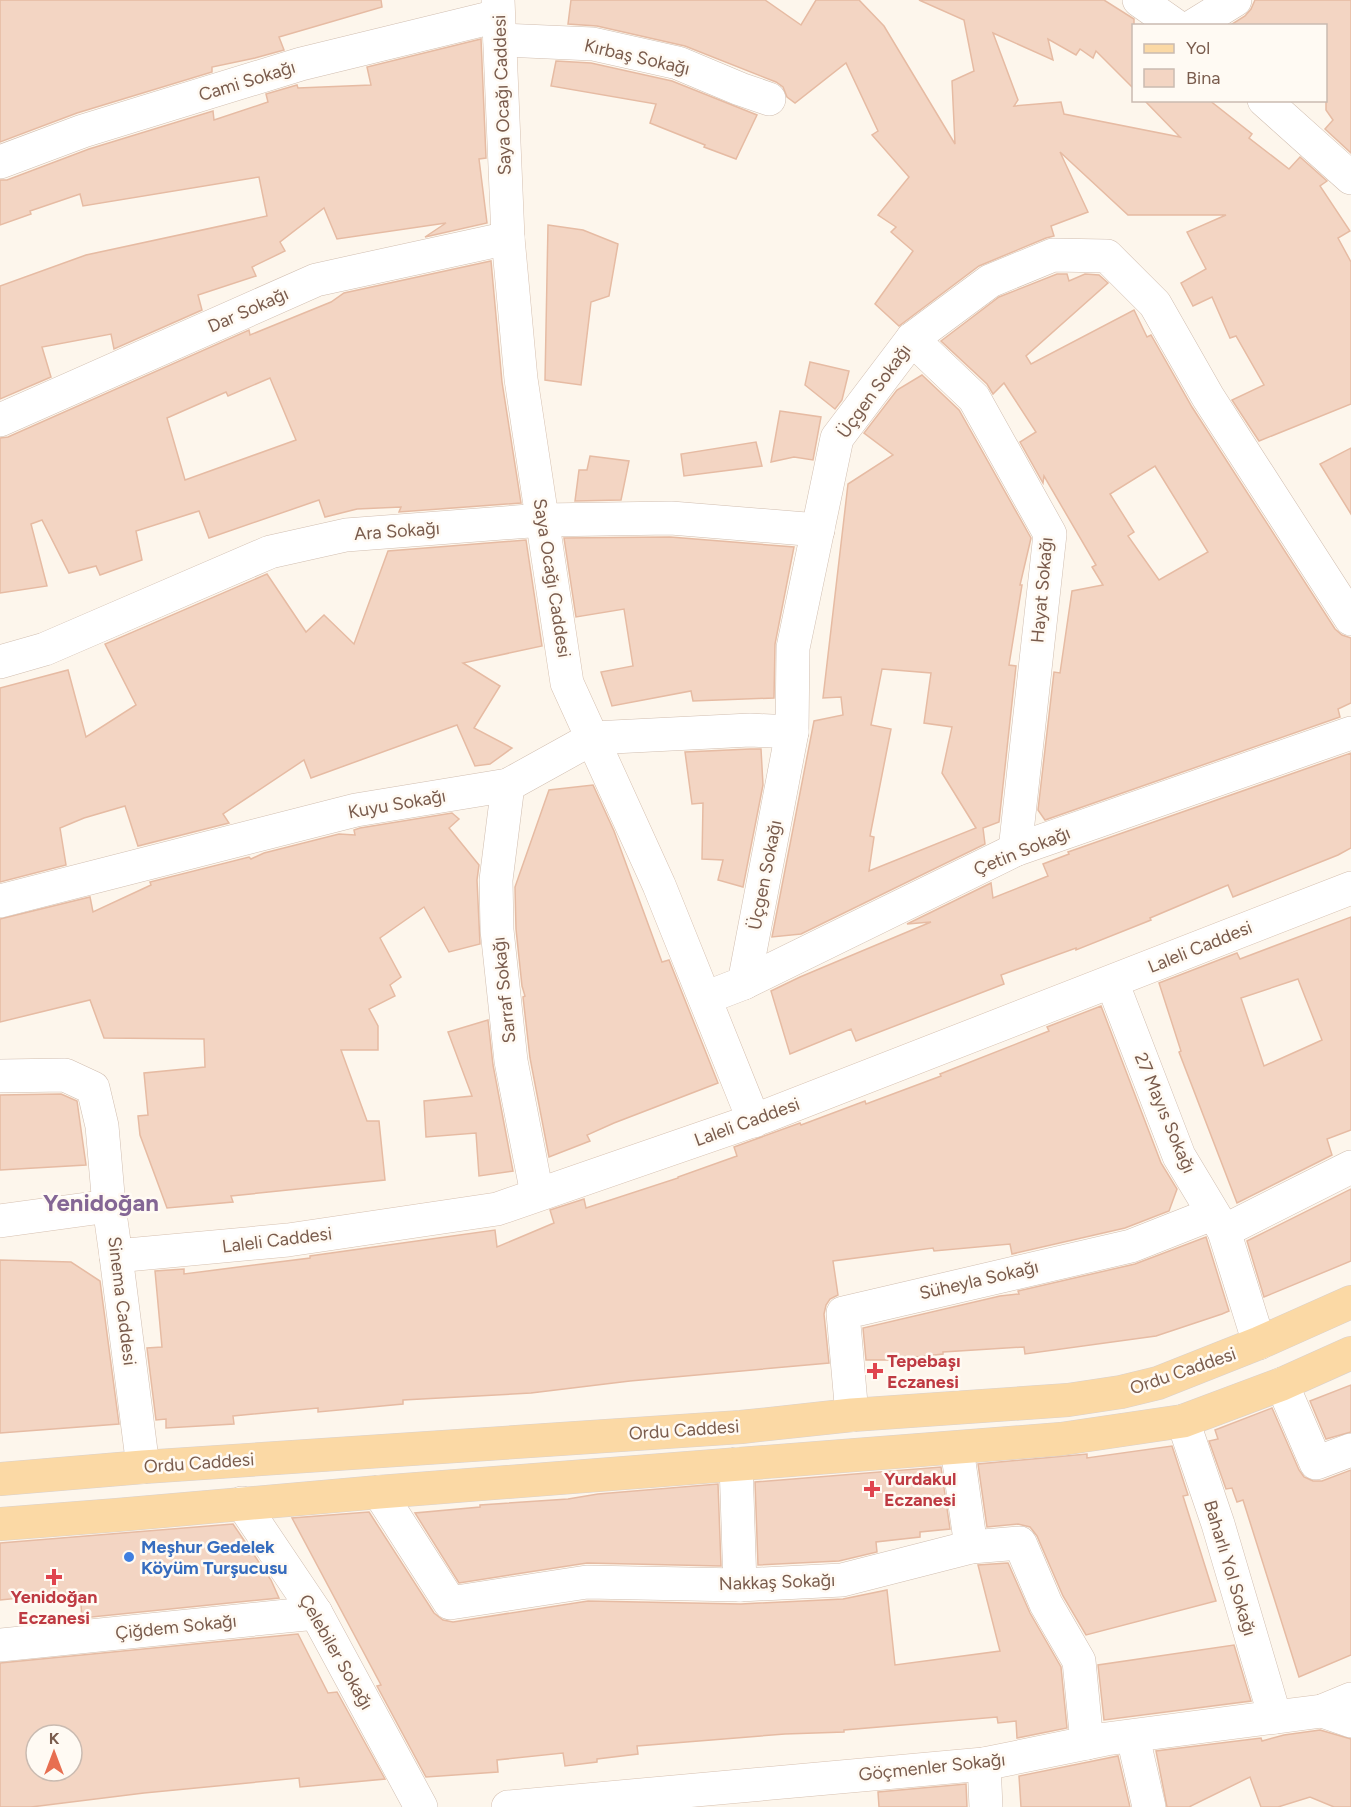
<svg xmlns="http://www.w3.org/2000/svg" width="1351" height="1807" viewBox="0 0 1351 1807" font-family="Figtree,sans-serif">
<style>
.building{fill:#f3d5c3;stroke:#e6bba3;stroke-width:1.5;fill-rule:evenodd}
.lines{fill:none;stroke-linecap:round;stroke-linejoin:round}
.street-casing{stroke:#d1beb0;stroke-width:34}
.secondary-casing{stroke:#d6c0b0;stroke-width:34}
.primary-casing{stroke:#dad1cd;stroke-width:34}
.street{stroke:#fff;stroke-width:33}
.secondary{stroke:#fff;stroke-width:33}
.primary{stroke:#fbd9a5;stroke-width:33}
.health-dot{fill:#e0444e;stroke:#fffaf3;stroke-width:2}
.shop-dot{fill:#3f7fe0;stroke:#fffaf3;stroke-width:2}
.labels{text-anchor:middle;dominant-baseline:central;stroke-width:5;stroke-linejoin:round;paint-order:stroke}
.street-label{font-size:18px;fill:#7a5c4d;stroke:#fffaf3}
.health-label{font-size:18px;font-weight:bold;fill:#be3a42;stroke:#fffaf3;text-anchor:start}
.shop-label{font-size:18px;font-weight:bold;fill:#366cbe;stroke:#fffaf3;text-anchor:start}
.district-label{font-size:24px;font-weight:bold;fill:#846695;stroke:#fffaf3}
</style>
<rect width="100%" height="100%" fill="#fdf6ec"/>
<!-- building -->
<g class="building">
<polygon points="0,0 381,0 382,7 279,37 284,50 255,58 212,67 212,72 77,113 0,142"/>
<polygon points="571,0 765,0 801,25 816,0 859,0 884,26 955,144 952,81 974,71 964,20 919,0 1104,0 1134,19 1134,89 1096,51 1093,58 1080,49 1076,55 1048,39 1053,60 993,33 1018,100 1014,106 1061,102 1064,114 1180,137 1144,100 1209,100 1252,134 1249,138 1289,169 1300,157 1327,181 1320,186 1350,231 1338,238 1351,262 1351,404 1259,441 1232,400 1264,385 1236,336 1230,338 1212,297 1193,306 1181,283 1206,269 1187,232 1226,215 1128,215 1060,152 1088,212 1051,226 1054,236 1046,238 979,266 899,326 875,304 913,251 891,232 896,227 878,215 909,177 872,135 878,131 846,63 795,103 787,97 783,87 776,82 685,46 597,26 568,24"/>
<polygon points="1255,0 1351,0 1351,153 1325,129 1333,120 1326,110 1326,26 1229,26 1245,16 1251,9"/>
<polygon points="481,39 486,158 479,159 487,223 425,237 446,223 337,239 324,208 280,242 285,251 252,267 256,276 198,295 202,310 114,349 111,334 42,347 51,377 0,399 0,286 86,255 267,216 259,177 83,206 80,194 30,211 31,214 0,225 0,180 7,180 89,149 213,111 214,120 268,102 266,94 297,85 298,88 371,85 367,67"/>
<polygon points="556,61 591,63 672,81 757,115 736,159 704,147 705,145 650,123 656,104 551,86"/>
<polygon points="548,225 583,230 618,244 609,296 591,302 581,385 545,380"/>
<path d="M491 261 502 382 521 503 399 512 401 507 357 509 325 517 319 500 209 538 199 511 136 531 142 560 100 575 96 566 69 573 42 520 31 524 47 586 0 593V438L8 437 249 330 250 335 331 302 344 293ZM270 378 296 440 185 480 167 418 226 392 228 396Z"/>
<path d="M1057 274H1067L1069 281 1085 274 1099 275 1108 283 1026 356 1031 364 1134 310 1147 337 1151 335 1192 407 1335 629 1342 635 1351 638V703L1338 709 1340 717 1045 820 1038 810 1054 672 1060 673 1072 591 1103 585 1092 567 1096 565 1044 476 1043 483 1020 442 1036 432 1004 383 993 394 987 384 941 341 999 297ZM1155 466 1208 552 1159 580 1128 536 1134 532 1110 494Z"/>
<polygon points="810,362 849,371 842,400 835,409 805,385"/>
<path d="M922 375 959 410 1031 538 1020 585H1022L1009 665 1016 666 999 822 983 828 985 844 801 934 772 937 814 721 843 715 841 697 823 698 848 484 893 455 864 433 897 390ZM882 669 931 673 924 723 952 727 942 773 976 828 869 871 874 837 870 836 891 729 871 725Z"/>
<polygon points="780,411 821,417 813,460 794,457 771,462"/>
<polygon points="756,442 762,466 684,476 681,454"/>
<polygon points="1351,448 1351,514 1320,464"/>
<polygon points="590,456 629,461 621,500 575,501 579,470 587,470"/>
<polygon points="670,537 794,547 775,644 774,698 693,701 691,691 612,706 601,672 633,666 624,609 576,617 564,538"/>
<polygon points="526,540 542,646 463,663 500,686 474,728 512,748 490,764 475,766 457,725 311,778 304,760 223,814 229,823 138,846 125,806 84,818 60,828 66,865 0,882 0,688 68,670 86,737 136,705 105,644 267,574 306,632 324,615 354,644 388,551"/>
<polygon points="750,749 761,749 763,785 743,887 718,880 723,860 702,859 703,803 692,804 685,752"/>
<polygon points="1351,753 1351,848 1338,855 1233,897 1228,885 1150,918 1151,920 1076,950 1076,948 1001,975 1004,984 856,1041 851,1029 790,1054 771,991 800,977 931,922 907,924 991,883 993,898 1048,876 1043,864 1069,854 1068,852"/>
<polygon points="593,785 614,831 662,962 669,960 718,1083 614,1123 587,1135 590,1141 549,1157 530,1058 523,997 525,996 522,986 516,929 515,887 549,790"/>
<polygon points="452,813 459,819 449,828 479,865 477,880 480,944 449,952 424,907 380,938 401,977 390,985 395,996 369,1009 378,1026 378,1050 341,1050 367,1121 379,1121 385,1180 231,1196 233,1202 167,1208 140,1135 138,1116 148,1115 144,1073 205,1067 204,1039 104,1038 90,1000 0,1022 0,919 90,897 93,912 151,885 150,882 249,857 251,859 264,853 339,834 355,835 354,830 360,828"/>
<path d="M1351 917V1130L1327 1139 1332 1155 1237 1203 1179 1052 1181 1051 1159 983 1237 953 1240 959ZM1298 979 1322 1040 1264 1066 1241 998Z"/>
<polygon points="1101,1006 1161,1163 1177,1189 1169,1211 1125,1228 1012,1254 1010,1244 934,1251 933,1248 833,1261 838,1295 830,1299 826,1305 824,1314 829,1363 630,1381 531,1393 403,1400 403,1404 318,1412 318,1408 233,1416 234,1424 166,1428 166,1419 156,1420 147,1348 162,1347 155,1271 184,1269 184,1274 310,1258 310,1256 495,1230 497,1247 554,1223 550,1210 584,1199 586,1208 678,1178 678,1177 737,1156 734,1147 800,1123 801,1125 865,1101 866,1104 941,1076 940,1074 1049,1031 1047,1027"/>
<polygon points="488,1020 493,1065 513,1171 479,1176 476,1133 426,1137 424,1101 472,1096 448,1032"/>
<polygon points="61,1094 77,1101 86,1165 0,1170 0,1095"/>
<polygon points="1351,1189 1351,1261 1264,1297 1247,1241"/>
<polygon points="1206,1237 1229,1311 1222,1314 1156,1336 1025,1354 1024,1347 943,1352 943,1354 889,1360 866,1360 863,1328 1000,1296 1019,1294 1018,1291 1135,1264"/>
<polygon points="0,1260 71,1262 100,1281 119,1424 0,1433"/>
<polygon points="1351,1385 1351,1432 1326,1439 1310,1401"/>
<polygon points="1272,1408 1299,1470 1304,1477 1313,1481 1322,1481 1351,1470 1351,1655 1299,1677 1243,1500 1237,1502 1232,1488 1226,1489 1209,1441 1218,1439 1215,1430"/>
<polygon points="1172,1446 1188,1495 1183,1496 1216,1601 1086,1635 1063,1596 1037,1536 1030,1527 1018,1524 987,1527 978,1464 1087,1454 1087,1458"/>
<polygon points="941,1467 950,1529 920,1532 920,1537 876,1542 877,1552 839,1561 758,1565 755,1482"/>
<polygon points="718,1484 721,1566 587,1563 459,1583 415,1513 480,1507 480,1505 568,1499 598,1494"/>
<polygon points="369,1512 434,1613 443,1620 453,1622 588,1601 741,1604 843,1599 887,1590 895,1665 1000,1651 978,1565 1008,1563 1030,1613 1061,1667 1067,1728 1017,1738 1016,1721 998,1723 997,1717 844,1730 844,1732 785,1734 637,1746 638,1754 597,1759 597,1762 565,1766 563,1753 497,1760 498,1772 426,1777 377,1686 381,1685 292,1518"/>
<polygon points="233,1524 271,1580 279,1598 82,1618 80,1592 0,1600 0,1543"/>
<path d="M298 1634 328 1693 337 1692 385 1779 300 1787 299 1778 144 1793 31 1807H0V1663ZM36 1735H72V1771H36Z"/>
<polygon points="1234,1645 1251,1701 1104,1720 1098,1665"/>
<polygon points="1320,1730 1351,1739 1351,1807 1334,1807 1310,1797 1278,1807 1261,1807 1250,1777 1189,1807 1167,1807 1156,1751 1261,1738 1262,1741 1284,1735"/>
<polygon points="1118,1756 1130,1807 1021,1807 1019,1776"/>
<polygon points="966,1784 967,1807 879,1807 878,1792"/>
</g>
<g class="lines">
<!-- street casing -->
<g class="street-casing">
<g id="street">
<polyline points="1139,0 1176,26"/>
<polyline points="1193,26 1235,0"/>
<polyline points="500,40 593,44 678,63 740,89 769,99"/>
<polyline points="1264,100 1351,178"/>
<polyline points="0,162 83,131 301,64 498,16"/>
<polyline points="912,339 974,398 1050,534 1015,850"/>
<polyline points="0,420 316,280 508,238"/>
<polyline points="0,662 45,649 270,552 346,535 543,520 671,518 818,530"/>
<polyline points="508,785 496,880 497,930 511,1061 537,1194"/>
<polyline points="0,901 356,810 508,785 593,738 750,730 792,732"/>
<polyline points="1112,982 1179,1156 1224,1231 1259,1343"/>
<polyline points="744,983 792,732 793,648 837,438 912,339 990,281 1053,255 1107,256 1155,304 1208,397 1351,619"/>
<polyline points="705,998 744,983 1015,850 1351,733"/>
<polyline points="0,1076 65,1075 93,1088 102,1126 109,1206"/>
<polyline points="1224,1231 1351,1167"/>
<polyline points="116,1256 143,1467"/>
<polyline points="1282,1384 1316,1463 1351,1450"/>
<polyline points="852,1415 843,1313 1131,1246 1212,1214"/>
<polyline points="1183,1421 1218,1524 1275,1717"/>
<polyline points="957,1448 971,1547"/>
<polyline points="736,1464 740,1585"/>
<polyline points="379,1492 450,1603 587,1582 740,1585 842,1580 971,1547 1020,1543 1046,1604 1079,1661 1087,1743"/>
<polyline points="242,1503 316,1613 421,1807"/>
<polyline points="0,1645 316,1613"/>
<polyline points="1322,1711 1351,1721"/>
<polyline points="1133,1737 1149,1807"/>
<polyline points="984,1764 986,1807"/>
</g>
</g>
<!-- secondary casing -->
<g class="secondary-casing">
<g id="secondary">
<polyline points="498,0 508,238 521,379 567,683 659,885 754,1121"/>
<polyline points="0,1221 109,1206 116,1256 288,1240 497,1209 766,1116 1351,888"/>
<polyline points="508,1807 984,1764 1106,1739 1322,1711 1351,1699"/>
</g>
</g>
<!-- primary casing -->
<g class="primary-casing">
<g id="primary">
<polyline points="0,1479 143,1467 741,1427 852,1415 1068,1400 1121,1392 1158,1383 1259,1343 1351,1302"/>
<polyline points="0,1524 117,1515 379,1492 1061,1439 1183,1421 1282,1384 1351,1353"/>
</g>
</g>
<!-- street -->
<use href="#street" class="street"/>
<!-- secondary -->
<use href="#secondary" class="secondary"/>
<!-- primary -->
<use href="#primary" class="primary"/>
</g>
<!-- markers -->
<g class="health-dot">
<path d="M872 1362h6v6h6v6h-6v6h-6v-6h-6v-6h6z"/>
<path d="M869 1480h6v6h6v6h-6v6h-6v-6h-6v-6h6z"/>
<path d="M51 1568h6v6h6v6h-6v6h-6v-6h-6v-6h6z"/>
</g>
<circle class="shop-dot" cx="129" cy="1557" r="6"/>
<g class="labels">
<!-- street labels -->
<g class="street-label">
<text transform="translate(637 57) rotate(13)">Kırbaş Sokağı</text>
<text transform="translate(247 81) rotate(-17)">Cami Sokağı</text>
<text transform="translate(502 95) rotate(-92)">Saya Ocağı Caddesi</text>
<text transform="translate(248 310) rotate(-24)">Dar Sokağı</text>
<text transform="translate(874 391) rotate(-54)">Üçgen Sokağı</text>
<text transform="translate(397 531) rotate(-4)">Ara Sokağı</text>
<text transform="translate(552 578) rotate(81)">Saya Ocağı Caddesi</text>
<text transform="translate(1042 590) rotate(-85)">Hayat Sokağı</text>
<text transform="translate(397 804) rotate(-10)">Kuyu Sokağı</text>
<text transform="translate(1022 851) rotate(-22)">Çetin Sokağı</text>
<text transform="translate(765 875) rotate(-79)">Üçgen Sokağı</text>
<text transform="translate(1200 947) rotate(-22)">Laleli Caddesi</text>
<text transform="translate(504 990) rotate(-96)">Sarraf Sokağı</text>
<text transform="translate(1165 1113) rotate(67)">27 Mayıs Sokağı</text>
<text transform="translate(747 1122) rotate(-20)">Laleli Caddesi</text>
<text transform="translate(277 1240) rotate(-7)">Laleli Caddesi</text>
<text transform="translate(979 1280) rotate(-13)">Süheyla Sokağı</text>
<text transform="translate(122 1301) rotate(83)">Sinema Caddesi</text>
<text transform="translate(1183 1371) rotate(-19)">Ordu Caddesi</text>
<text transform="translate(684 1430) rotate(-4)">Ordu Caddesi</text>
<text transform="translate(199 1463) rotate(-4)">Ordu Caddesi</text>
<text transform="translate(1230 1568) rotate(73)">Baharlı Yol Sokağı</text>
<text transform="translate(777 1582) rotate(-2)">Nakkaş Sokağı</text>
<text transform="translate(176 1627) rotate(-6)">Çiğdem Sokağı</text>
<text transform="translate(336 1652) rotate(60)">Çelebiler Sokağı</text>
<text transform="translate(932 1767) rotate(-6)">Göçmenler Sokağı</text>
</g>
<!-- health labels -->
<g class="health-label">
<text x="887" y="1361">Tepebaşı<tspan x="887" dy="21">Eczanesi</tspan></text>
<text x="884" y="1479">Yurdakul<tspan x="884" dy="21">Eczanesi</tspan></text>
<text x="54" y="1597" text-anchor="middle">Yenidoğan<tspan x="54" dy="21">Eczanesi</tspan></text>
</g>
<!-- shop labels -->
<g class="shop-label">
<text x="141" y="1547">Meşhur Gedelek<tspan x="141" dy="21">Köyüm Turşucusu</tspan></text>
</g>
<!-- district labels -->
<g class="district-label">
<text x="101" y="1202">Yenidoğan</text>
</g>
</g>
<!-- legend -->
<rect x="1132" y="24" width="195" height="78" fill="#fffaf3" stroke="#cabbb1" stroke-width="1.5"/>
<rect x="1144" y="44" width="30" height="9" fill="#fbd9a5" stroke="#cabbb1" stroke-width="1.5"/>
<text x="1186" y="54" font-size="18" fill="#7a5c4d">Yol</text>
<rect x="1144" y="69" width="30" height="18" fill="#f3d5c3" stroke="#cabbb1" stroke-width="1.5"/>
<text x="1186" y="84" font-size="18" fill="#7a5c4d">Bina</text>
<!-- north arrow -->
<g transform="translate(54 1753)"><circle r="28" fill="#fffaf3" stroke="#cabbb1" stroke-width="1.5"/>
<path d="M0-4.5L10 22L0 15L-10 22Z" fill="#e76f51"/>
<text y="-9" font-size="16" font-weight="bold" text-anchor="middle" fill="#7a5c4d">K</text>
</g>
</svg>
